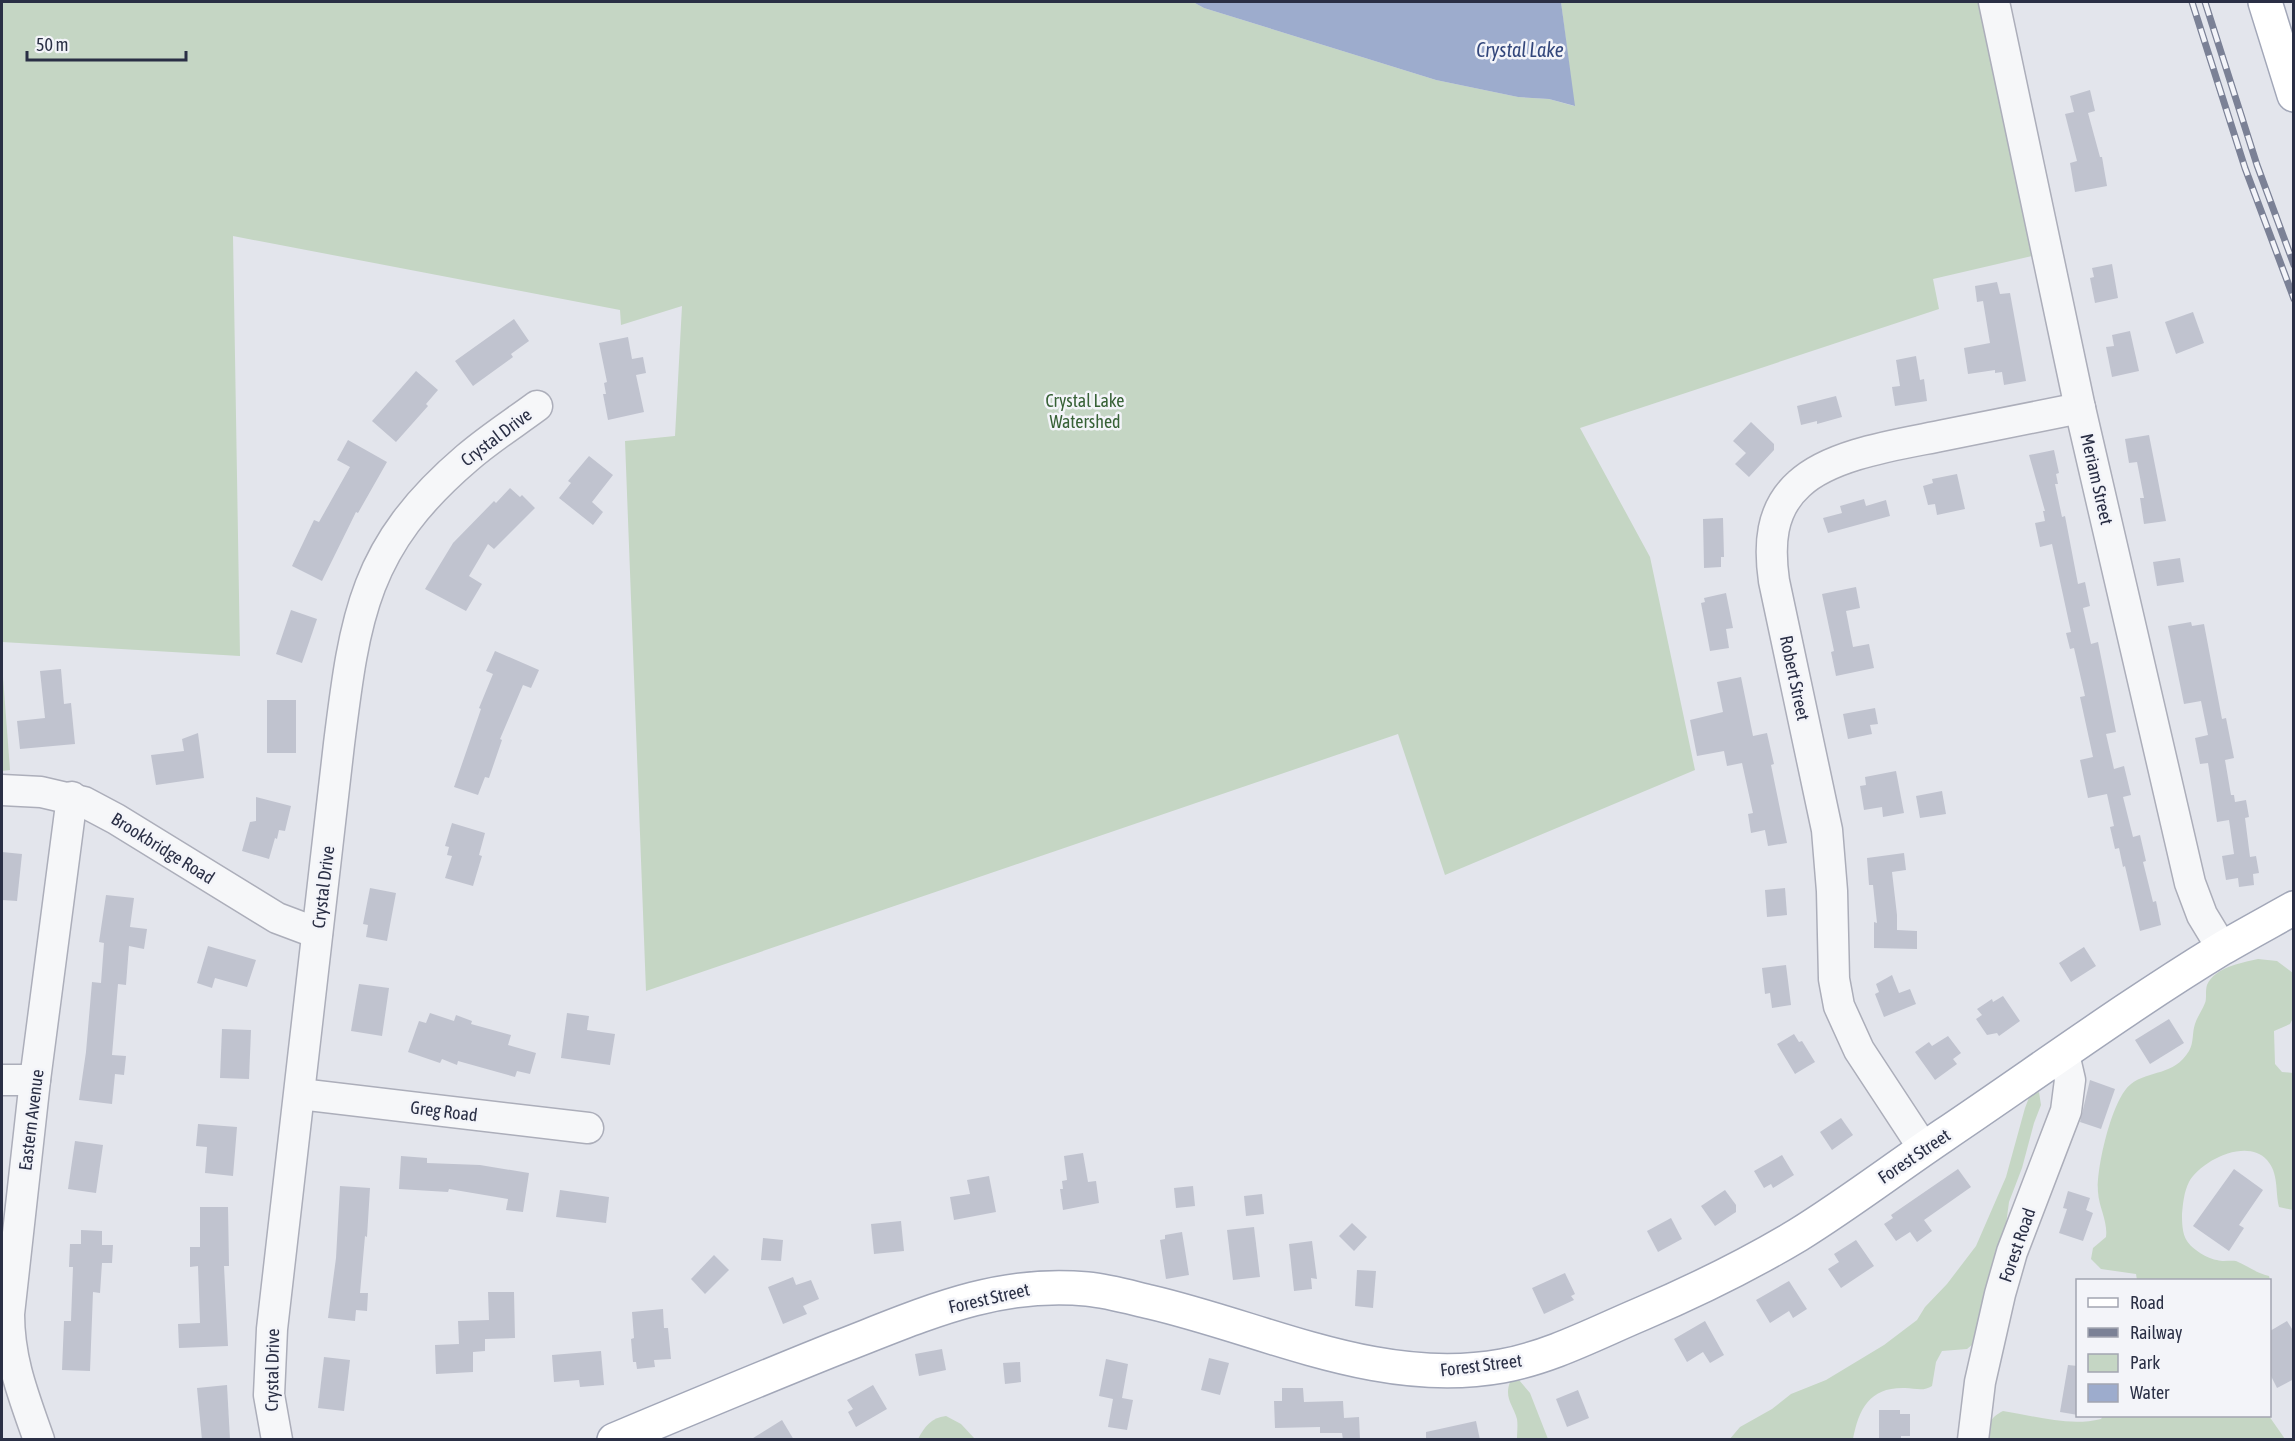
<svg xmlns="http://www.w3.org/2000/svg" width="2295" height="1441" viewBox="0 0 2295 1441" font-family="'Asap Condensed',sans-serif">
<style>
.green{fill:#c5d6c4}
.water{fill:#9daccd}
.building{fill:#c0c3cf}
.lines{fill:none;stroke-linecap:round;stroke-linejoin:round}
.minor-casing{stroke:#acaeba;stroke-width:33}
.major-casing{stroke:#a2a7b8;stroke-width:36}
.minor{stroke:#f6f7f9;stroke-width:30}
.major{stroke:#fff;stroke-width:33}
.rail-casing{stroke:#7b8196;stroke-width:7}
.rail{stroke:#f3f4f9;stroke-width:4.5;stroke-dasharray:14;stroke-linecap:butt}
.labels{text-anchor:middle;dominant-baseline:central;stroke-width:5;stroke-linejoin:round;paint-order:stroke}
.park-label{font-size:18px;fill:#376136;stroke:#f3f4f9}
.street-label{font-size:18px;fill:#2a2f45;stroke:#f3f4f9}
.water-label{font-size:20px;font-style:italic;fill:#32467b;stroke:#f3f4f9}
</style>
<rect width="100%" height="100%" fill="#e3e5ec"/>
<!-- green -->
<g class="green">
<polygon points="2,2 1193,2 1204,8 1436,80 1518,97 1549,99 1574,106 1561,2 1978,2 2032,256 1933,279 1939,309 1580,428 1650,557 1695,770 1445,875 1398,734 646,991 625,441 675,436 682,306 621,325 620,310 233,236 240,656 2,642"/>
<polygon points="2,664 10,770 2,771"/>
<path d="M2258 959 2277 961 2293 973V1018L2290 1024 2274 1031 2275 1064 2282 1072 2293 1073V1210L2279 1207C2275 1190 2279 1174 2267 1160 2247 1137 2200 1161 2189 1182 2184 1192 2183 1203 2182 1214 2182 1221 2182 1234 2187 1241 2192 1249 2208 1259 2217 1260 2223 1262 2230 1260 2236 1261 2248 1266 2254 1272 2269 1276L2271 1285 2270 1286V1280H2137L2136 1274 2101 1269 2091 1259 2093 1248 2106 1237C2108 1221 2099 1208 2098 1192 2096 1169 2112 1098 2131 1084 2149 1070 2174 1076 2189 1051 2194 1043 2192 1032 2195 1024 2197 1017 2202 1011 2205 1003 2207 998 2205 991 2207 985 2215 967 2241 963 2258 959Z"/>
<path d="M2039 1092 2041 1105 2034 1123 2022 1168 2009 1202 2005 1232 1973 1344 1967 1349 1942 1351 1936 1362 1932 1386C1923 1392 1915 1388 1905 1388 1870 1387 1859 1408 1853 1439L1729 1440 1740 1427 1772 1409 1791 1394 1826 1380 1884 1345 1917 1320 1925 1307 1947 1284 1976 1246 2006 1177 2025 1108 2030 1095Z"/>
<path d="M1519 1380 1530 1393 1548 1439H1517C1517 1433 1518 1425 1517 1419 1513 1405 1504 1398 1510 1382Z"/>
<path d="M2003 1411C2036 1416 2069 1427 2101 1419L2103 1416H2269L2285 1439H1988C1988 1425 1989 1418 2003 1411Z"/>
<path d="M946 1416 961 1424 975 1439H918C925 1426 931 1418 946 1416Z"/>
</g>
<!-- water -->
<polygon class="water" points="1193,2 1561,2 1575,106 1549,99 1518,97 1436,80 1204,8"/>
<!-- building -->
<g class="building">
<polygon points="2090,90 2095,111 2088,113 2100,157 2102,157 2107,186 2075,192 2070,163 2077,161 2065,114 2074,112 2070,96"/>
<polygon points="2112,264 2118,298 2095,303 2090,278 2094,277 2092,268"/>
<polygon points="1997,282 2000,294 2010,293 2026,381 2004,385 2002,372 1995,373 1995,370 1968,374 1964,348 1990,343 1983,301 1977,302 1975,286"/>
<polygon points="2193,312 2204,343 2176,354 2165,322"/>
<polygon points="514,319 529,341 511,354 513,357 473,386 455,361"/>
<polygon points="2130,331 2139,371 2112,377 2106,347 2114,346 2112,335"/>
<polygon points="628,337 632,359 643,357 646,373 636,375 644,412 608,420 603,394 606,394 604,383 607,382 599,343"/>
<polygon points="1916,356 1920,380 1924,379 1927,401 1895,406 1892,387 1900,386 1896,360"/>
<polygon points="416,371 438,390 426,404 428,406 396,442 372,421"/>
<polygon points="1836,396 1842,417 1817,424 1817,421 1801,425 1797,406"/>
<polygon points="1751,422 1774,444 1774,450 1749,477 1735,464 1746,453 1733,441"/>
<polygon points="2149,435 2166,521 2144,524 2140,498 2144,498 2137,462 2129,463 2125,439"/>
<polygon points="348,440 387,462 358,513 356,512 322,581 292,566 314,520 319,522 350,467 337,460"/>
<polygon points="2054,450 2059,473 2056,474 2058,484 2055,484 2062,517 2065,516 2078,584 2085,582 2090,606 2083,608 2091,644 2098,642 2116,732 2106,734 2114,769 2124,766 2131,795 2123,797 2133,837 2140,835 2146,861 2143,862 2153,902 2156,901 2161,925 2140,931 2125,866 2123,867 2119,848 2115,849 2110,827 2114,826 2107,794 2088,798 2080,760 2093,757 2080,697 2085,696 2074,648 2070,649 2066,633 2071,632 2052,544 2040,547 2035,523 2045,521 2043,511 2045,511 2029,455"/>
<polygon points="589,456 613,475 592,502 603,512 593,525 559,498 571,483 568,481"/>
<polygon points="1957,474 1965,509 1937,515 1935,504 1928,505 1923,486 1933,483 1932,479"/>
<polygon points="510,488 520,497 522,495 535,508 494,549 488,544 469,576 482,584 466,611 425,589 453,543 494,501 496,503"/>
<polygon points="1864,499 1866,506 1886,500 1890,516 1828,533 1823,518 1842,513 1840,506"/>
<polygon points="1723,518 1724,557 1721,557 1721,567 1704,568 1703,519"/>
<polygon points="2180,558 2184,582 2157,586 2153,562"/>
<polygon points="1856,587 1860,608 1846,611 1853,647 1869,644 1874,668 1836,676 1831,652 1834,651 1822,594"/>
<polygon points="1726,593 1733,628 1726,629 1729,648 1710,651 1701,603 1705,602 1704,598"/>
<polygon points="291,610 317,619 302,663 276,654"/>
<polygon points="2191,622 2192,626 2204,624 2222,719 2226,718 2234,758 2225,760 2231,795 2234,795 2235,802 2246,800 2249,817 2245,818 2250,857 2256,856 2259,873 2253,874 2254,885 2239,887 2238,878 2226,880 2222,856 2234,854 2229,820 2217,822 2208,763 2200,764 2195,738 2208,735 2201,701 2184,704 2168,626"/>
<polygon points="495,651 539,670 531,688 523,685 500,739 502,740 489,778 485,777 478,795 454,787 481,709 479,708 493,674 486,671"/>
<polygon points="61,669 64,704 71,703 75,744 20,749 17,721 45,718 40,671"/>
<polygon points="1741,677 1753,736 1767,733 1774,764 1771,765 1787,843 1768,846 1765,830 1751,833 1748,814 1753,813 1742,763 1727,766 1724,751 1697,756 1690,720 1723,712 1717,682"/>
<rect x="267" y="700" width="29" height="53"/>
<polygon points="1875,708 1878,724 1870,725 1872,734 1848,739 1843,714"/>
<polygon points="198,733 204,778 156,785 151,755 184,751 182,739"/>
<polygon points="1896,771 1904,813 1883,817 1882,807 1864,810 1860,786 1866,785 1865,777"/>
<polygon points="1942,791 1946,814 1920,818 1916,796"/>
<polygon points="256,797 291,806 285,831 279,830 277,839 275,838 269,859 242,851 250,822 256,821"/>
<polygon points="452,823 485,833 479,855 482,856 473,886 445,878 452,856 447,855 449,847 445,846"/>
<polygon points="2,852 22,854 17,901 2,900"/>
<polygon points="1904,853 1906,870 1892,872 1897,915 1897,930 1917,931 1917,949 1874,948 1874,922 1877,923 1873,885 1869,885 1867,858"/>
<polygon points="370,888 396,893 387,941 366,937 368,925 363,924"/>
<polygon points="1785,888 1787,915 1767,917 1765,890"/>
<polygon points="106,895 134,898 130,927 147,929 144,949 129,946 126,985 118,984 112,1055 126,1056 124,1075 115,1074 112,1104 79,1100 86,1052 92,982 101,983 104,943 99,942"/>
<polygon points="208,946 256,960 247,987 215,978 212,988 197,983"/>
<polygon points="2084,947 2096,966 2071,982 2059,963"/>
<polygon points="1786,965 1791,1005 1772,1008 1770,993 1765,994 1762,968"/>
<polygon points="1892,975 1899,993 1910,989 1916,1004 1884,1017 1875,994 1879,992 1876,984"/>
<polygon points="359,984 389,988 382,1036 351,1031"/>
<polygon points="2003,996 2020,1021 1999,1036 1997,1033 1987,1035 1976,1019 1982,1015 1977,1009 1992,999 1993,1002"/>
<polygon points="430,1013 454,1021 456,1015 472,1021 471,1024 511,1035 508,1045 536,1053 530,1074 517,1071 515,1077 458,1061 457,1065 442,1059 440,1063 408,1052 419,1021 426,1023"/>
<polygon points="567,1013 589,1016 587,1030 615,1034 610,1065 561,1058"/>
<polygon points="2169,1019 2184,1043 2150,1064 2135,1040"/>
<polygon points="222,1029 251,1030 249,1079 220,1078"/>
<polygon points="1794,1034 1799,1042 1802,1041 1815,1062 1795,1074 1777,1044"/>
<polygon points="1948,1036 1961,1053 1953,1059 1957,1064 1935,1080 1915,1052 1929,1042 1932,1046"/>
<polygon points="2090,1080 2115,1089 2101,1129 2080,1122"/>
<polygon points="1841,1118 1853,1135 1832,1150 1820,1132"/>
<polygon points="198,1124 237,1127 233,1176 205,1173 207,1147 196,1146"/>
<polygon points="75,1141 103,1145 96,1193 68,1189"/>
<polygon points="1083,1153 1088,1182 1096,1181 1099,1203 1063,1210 1060,1189 1063,1189 1062,1181 1067,1180 1064,1156"/>
<polygon points="1782,1155 1794,1175 1773,1188 1771,1184 1764,1188 1754,1171"/>
<polygon points="401,1156 427,1158 427,1163 480,1165 529,1173 523,1212 506,1210 508,1199 449,1189 448,1192 399,1189"/>
<polygon points="1958,1169 1971,1187 1924,1220 1932,1231 1917,1242 1910,1232 1896,1241 1884,1224 1893,1218 1891,1215"/>
<polygon points="2234,1169 2263,1190 2239,1225 2244,1228 2229,1251 2193,1226"/>
<polygon points="989,1176 996,1212 954,1220 950,1197 970,1194 967,1180"/>
<polygon points="340,1186 370,1188 367,1237 365,1236 360,1293 368,1293 367,1311 356,1310 355,1321 328,1318 336,1258"/>
<polygon points="1193,1186 1195,1206 1176,1208 1174,1188"/>
<polygon points="560,1190 609,1197 606,1223 556,1217"/>
<polygon points="1725,1190 1736,1205 1736,1212 1715,1226 1701,1206"/>
<polygon points="2068,1191 2090,1198 2086,1210 2093,1213 2083,1241 2059,1233 2067,1209 2063,1208"/>
<polygon points="1262,1194 1264,1214 1246,1216 1244,1196"/>
<polygon points="200,1207 228,1207 229,1266 224,1266 228,1346 179,1348 178,1324 200,1323 198,1266 190,1267 190,1247 200,1247"/>
<polygon points="1671,1218 1682,1239 1658,1252 1647,1231"/>
<polygon points="901,1221 904,1251 874,1254 871,1224"/>
<polygon points="1352,1223 1367,1237 1354,1251 1339,1236"/>
<polygon points="1254,1227 1260,1277 1233,1280 1227,1230"/>
<polygon points="81,1230 102,1231 102,1245 113,1245 112,1263 102,1263 100,1293 93,1292 90,1371 62,1370 64,1321 71,1321 73,1267 69,1267 70,1244 81,1244"/>
<polygon points="1182,1232 1189,1275 1166,1279 1160,1240 1165,1239 1165,1235"/>
<polygon points="763,1238 783,1240 781,1261 761,1260"/>
<polygon points="1856,1240 1874,1266 1841,1288 1828,1269 1839,1262 1834,1254"/>
<polygon points="1312,1241 1317,1279 1311,1278 1312,1289 1294,1291 1289,1244"/>
<polygon points="714,1255 729,1270 705,1294 691,1279"/>
<polygon points="1357,1270 1376,1271 1373,1308 1355,1306"/>
<polygon points="1565,1273 1575,1294 1571,1296 1574,1300 1544,1314 1532,1288"/>
<polygon points="793,1277 796,1285 811,1280 819,1299 803,1306 807,1314 783,1324 768,1287"/>
<polygon points="1789,1281 1807,1309 1793,1318 1789,1311 1770,1323 1756,1300"/>
<polygon points="488,1292 514,1292 515,1338 485,1339 485,1351 473,1352 473,1372 436,1374 435,1345 459,1344 458,1321 489,1320"/>
<polygon points="663,1309 664,1328 668,1328 671,1359 654,1360 655,1367 637,1369 636,1362 633,1362 631,1339 634,1338 632,1312"/>
<polygon points="1705,1321 1724,1355 1710,1363 1703,1352 1687,1362 1674,1339"/>
<polygon points="2287,1321 2294,1332 2294,1379 2277,1388 2270,1374 2270,1331"/>
<polygon points="942,1349 946,1370 919,1376 915,1354"/>
<polygon points="601,1351 604,1385 580,1387 579,1380 554,1382 552,1355"/>
<polygon points="324,1357 350,1360 344,1411 318,1408"/>
<polygon points="1209,1358 1229,1363 1220,1395 1201,1390"/>
<polygon points="1106,1359 1128,1364 1122,1398 1133,1400 1127,1430 1108,1427 1113,1399 1099,1396"/>
<polygon points="1020,1362 1021,1382 1005,1384 1003,1363"/>
<polygon points="2068,1365 2078,1366 2078,1415 2060,1412"/>
<polygon points="227,1385 230,1440 202,1440 197,1388"/>
<polygon points="873,1385 887,1409 856,1427 848,1412 853,1409 847,1400"/>
<polygon points="1282,1388 1303,1388 1304,1402 1343,1401 1344,1418 1359,1417 1360,1440 1343,1440 1342,1433 1320,1433 1320,1427 1275,1428 1274,1401 1282,1401"/>
<polygon points="1578,1390 1589,1418 1567,1427 1556,1399"/>
<polygon points="1879,1410 1900,1410 1900,1414 1910,1414 1910,1436 1901,1436 1901,1440 1879,1440"/>
<polygon points="782,1420 794,1440 750,1440"/>
<polygon points="1476,1421 1480,1440 1426,1440 1426,1432"/>
</g>
<g class="lines">
<!-- minor casing -->
<g class="minor-casing">
<g id="minor">
<polyline points="1994,2 2080,408 2190,883 2202,915 2222,948"/>
<polyline points="2,790 41,792 84,802 116,819 277,918 317,933"/>
<polyline points="2,1080 35,1080"/>
<polyline points="300,1094 588,1128"/>
<path d="M1924 1149 1859 1050 1839 1006 1834 979 1832 891 1827 830 1774 581C1769 546 1770 510 1799 484 1832 453 1902 444 1945 435 1990 426 2035 417 2080 408"/>
<path d="M39 1440C24 1397 9 1361 9 1314L35 1080 72 797"/>
<path d="M277 1440 269 1395 272 1329 339 744C355 615 364 546 467 458 489 439 514 423 537 406"/>
<polyline points="1973,1440 1980,1382 2000,1294 2012,1252 2066,1111 2070,1080 2064,1054"/>
</g>
</g>
<!-- major casing -->
<g class="major-casing">
<g id="major">
<polyline points="2265,2 2294,95"/>
<path d="M614 1440C688 1409 762 1378 837 1348 920 1316 995 1280 1087 1289 1108 1291 1129 1297 1150 1302 1266 1329 1380 1388 1502 1366 1551 1357 1596 1333 1641 1314 1695 1291 1748 1265 1798 1235 1848 1204 1895 1168 1944 1135 2036 1073 2126 1007 2221 949 2245 935 2269 922 2294 908"/>
</g>
</g>
<!-- minor -->
<use href="#minor" class="minor"/>
<!-- major -->
<use href="#major" class="major"/>
<!-- rail casing -->
<g class="rail-casing">
<g id="rail">
<polyline points="2192,2 2245,168 2294,299"/>
<polyline points="2205,2 2257,165 2294,265"/>
</g>
</g>
<!-- rail -->
<use href="#rail" class="rail"/>
</g>
<g class="labels">
<!-- park labels -->
<g class="park-label">
<text x="1085" y="400">Crystal Lake<tspan x="1085" dy="21">Watershed</tspan></text>
</g>
<!-- street labels -->
<g class="street-label">
<text transform="translate(496 437) rotate(-37)">Crystal Drive</text>
<text transform="translate(2097 479) rotate(77)">Meriam Street</text>
<text transform="translate(1795 678) rotate(78)">Robert Street</text>
<text transform="translate(163 848) rotate(32)">Brookbridge Road</text>
<text transform="translate(323 887) rotate(-83)">Crystal Drive</text>
<text transform="translate(444 1111) rotate(7)">Greg Road</text>
<text transform="translate(31 1120) rotate(-83)">Eastern Avenue</text>
<text transform="translate(1914 1156) rotate(-34)">Forest Street</text>
<text transform="translate(2017 1245) rotate(-71)">Forest Road</text>
<text transform="translate(989 1298) rotate(-13)">Forest Street</text>
<text transform="translate(1481 1365) rotate(-7)">Forest Street</text>
<text transform="translate(272 1370) rotate(-89)">Crystal Drive</text>
</g>
<!-- water labels -->
<g class="water-label">
<text x="1520" y="49">Crystal Lake</text>
</g>
</g>
<!-- border -->
<rect width="2295" height="1441" fill="none" stroke="#2a2f45" stroke-width="6"/>
<!-- legend -->
<rect x="2076" y="1279" width="195" height="138" fill="#f3f4f9" stroke="#a3a5b1" stroke-width="1.5"/>
<rect x="2088" y="1298" width="30" height="9" fill="#ffffff" stroke="#a3a5b1" stroke-width="1.5"/>
<text x="2130" y="1309" font-size="18" fill="#2a2f45">Road</text>
<rect x="2088" y="1328" width="30" height="9" fill="#7b8196" stroke="#a3a5b1" stroke-width="1.5"/>
<text x="2130" y="1339" font-size="18" fill="#2a2f45">Railway</text>
<rect x="2088" y="1354" width="30" height="18" fill="#c5d6c4" stroke="#a3a5b1" stroke-width="1.5"/>
<text x="2130" y="1369" font-size="18" fill="#2a2f45">Park</text>
<rect x="2088" y="1384" width="30" height="18" fill="#9daccd" stroke="#a3a5b1" stroke-width="1.5"/>
<text x="2130" y="1399" font-size="18" fill="#2a2f45">Water</text>
<!-- scale -->
<path d="M27 51v9h159v-9" fill="none" stroke="#2a2f45" stroke-width="3"/>
<text x="36" y="51" font-size="18" fill="#2a2f45" stroke="#f3f4f9" stroke-width="4.5" paint-order="stroke">50 m</text>
</svg>
